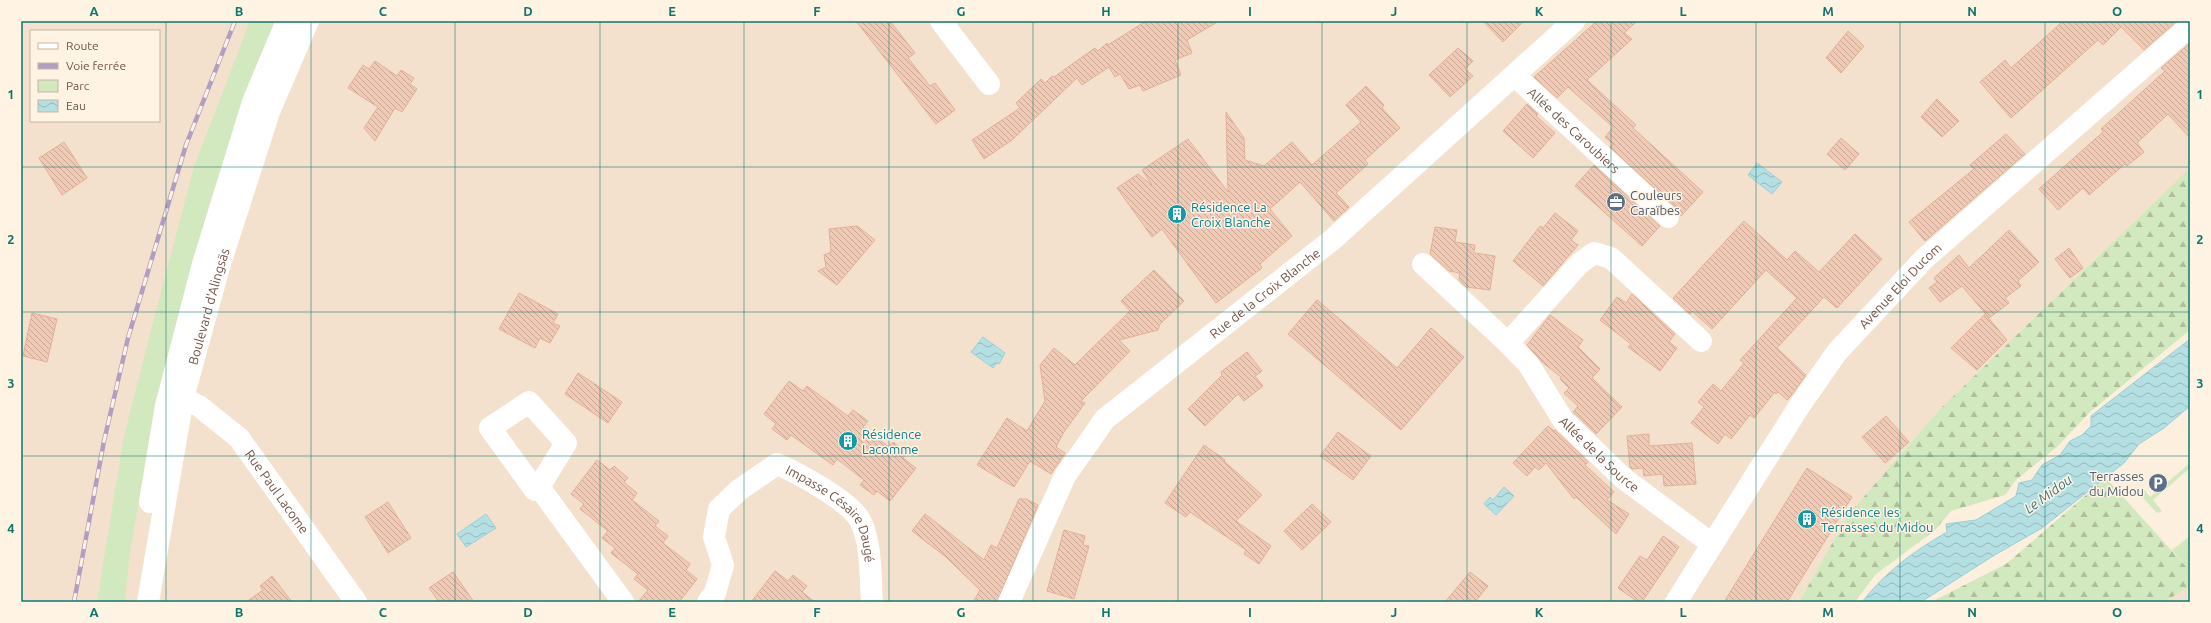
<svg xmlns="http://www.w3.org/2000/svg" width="2211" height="623" viewBox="0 0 2211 623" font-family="Ubuntu,sans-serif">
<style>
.residential{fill:#f3e0cd;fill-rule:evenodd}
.green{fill:#d2e8be}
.forest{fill:url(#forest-firs)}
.water{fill:url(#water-waves);stroke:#9ad0d6}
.building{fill:url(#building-back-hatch);stroke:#e3b097}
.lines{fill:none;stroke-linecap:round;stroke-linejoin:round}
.minor{stroke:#fff;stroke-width:22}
.tertiary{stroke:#fff;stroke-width:22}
.secondary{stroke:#fff;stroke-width:22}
.rail-casing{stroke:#b09fc3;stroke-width:4.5}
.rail{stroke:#fff3e4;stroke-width:3;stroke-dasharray:9;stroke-linecap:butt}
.grid{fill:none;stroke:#0f766e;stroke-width:1;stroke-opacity:0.55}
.labels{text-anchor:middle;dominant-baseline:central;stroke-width:3;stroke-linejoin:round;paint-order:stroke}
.street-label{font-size:13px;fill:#715447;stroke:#fff3e4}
.service-label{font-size:13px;fill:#4e5e75;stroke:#fff3e4;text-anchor:start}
.culture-label{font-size:13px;fill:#0d838f;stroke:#fff3e4;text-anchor:start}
.water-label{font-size:14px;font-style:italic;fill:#3f777e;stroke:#fff3e4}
.neatline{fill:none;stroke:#0f766e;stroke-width:1.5}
.grid-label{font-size:13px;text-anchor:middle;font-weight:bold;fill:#0f766e}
</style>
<defs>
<pattern id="forest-firs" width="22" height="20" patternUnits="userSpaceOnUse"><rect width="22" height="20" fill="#d2e8be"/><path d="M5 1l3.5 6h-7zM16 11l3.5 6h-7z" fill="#afbf9c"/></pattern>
<pattern id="water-waves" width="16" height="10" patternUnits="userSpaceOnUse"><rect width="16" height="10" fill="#b4e0e4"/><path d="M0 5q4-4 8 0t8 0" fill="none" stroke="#97b8bb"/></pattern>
<pattern id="building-back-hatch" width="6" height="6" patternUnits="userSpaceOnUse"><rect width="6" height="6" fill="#f1cab6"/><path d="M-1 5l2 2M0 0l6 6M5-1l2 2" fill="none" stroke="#c8a796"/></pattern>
</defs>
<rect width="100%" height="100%" fill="#fcefde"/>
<!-- residential -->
<g class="residential">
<path d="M21 21H2190V168L1940 409 1848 515 1799 602H21ZM31 31H159V121H31Z"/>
<polygon points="2190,586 2190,602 2164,602"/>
</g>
<!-- green -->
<g class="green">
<polygon points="250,21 275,21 255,68 211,198 155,403 129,560 125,602 97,602 124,436 154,319 194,167"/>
<polygon points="2190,463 2190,468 2153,500 2162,511 2158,513 2155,511 2140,494 2142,487 2150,497"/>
<polygon points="2190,536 2190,571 2172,550"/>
</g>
<!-- forest -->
<g class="forest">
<polygon points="2190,168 2190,330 2090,412 2057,447 2017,479 2005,495 1951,511 1935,530 1875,575 1855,602 1799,602 1848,515 1940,409"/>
<polygon points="2106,478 2190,571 2190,586 2164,602 1931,602 2006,564"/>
</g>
<!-- water -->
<g class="water">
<polygon points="1757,163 1782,182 1772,194 1748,175"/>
<polygon points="983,337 1005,353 999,364 997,363 993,368 971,352"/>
<path d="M2190 339V406L2164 428 2139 444 2124 463 2042 528 1993 556 1921 602H1862C1885 572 1914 551 1947 532L1946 524 1976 520 2016 496 2019 483 2032 480 2042 465 2060 455 2070 441 2082 435 2091 426V416Z"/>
<polygon points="1504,487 1514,496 1496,515 1484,504 1490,497 1493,500"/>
<polygon points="486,514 496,528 466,547 457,534"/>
</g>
<!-- building -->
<g class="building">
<polygon points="856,21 890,21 915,53 908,58 930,86 935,83 955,110 936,124"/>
<polygon points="1146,21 1219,21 1187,40 1192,53 1175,60 1181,75 1143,91 1140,85 1129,89 1120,74 1115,77 1109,67 1082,85 1077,78 1012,140 984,159 972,140 1020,108 1016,103 1041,79 1045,83 1052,76 1054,77 1095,48 1098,51 1107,43 1108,45"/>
<polygon points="1483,21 1524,21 1503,42"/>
<polygon points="1597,21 1637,21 1624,33 1632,39 1587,80 1636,125 1633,128 1703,192 1681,216 1676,208 1610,147 1613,144 1605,137 1613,127 1568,87 1557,98 1534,77"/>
<polygon points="2063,21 2177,21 2144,50 2121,27 2103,45 2098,40 2011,118 1980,82 2005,60 2011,68"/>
<polygon points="1848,31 1864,46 1841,73 1826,58"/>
<polygon points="2190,43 2190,138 2168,114 2137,143 2144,152 2127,166 2125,164 2089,195 2083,188 2058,210 2039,189 2103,132 2101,129 2165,71 2161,68"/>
<polygon points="1458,48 1473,61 1465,69 1473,76 1450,97 1429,75"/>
<polygon points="375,61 397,76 401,70 414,78 410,84 417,89 402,112 395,108 375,141 364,128 378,107 348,88 363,65 369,69"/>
<polygon points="1366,86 1384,105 1382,108 1400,128 1365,160 1368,164 1336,193 1349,207 1334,221 1300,182 1270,209 1292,236 1260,264 1262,268 1216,303 1162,229 1152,237 1117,188 1138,174 1152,185 1142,170 1188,139 1228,192 1226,112 1244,138 1245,160 1264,166 1292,142 1312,165 1361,122 1346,105"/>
<polygon points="1937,99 1959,121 1942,137 1921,117"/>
<polygon points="1527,104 1538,114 1536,116 1555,133 1533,158 1503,131"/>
<polygon points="2006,134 2025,154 1925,241 1909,222 1974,169 1970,165"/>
<polygon points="1841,138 1859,154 1845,170 1827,154"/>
<polygon points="64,142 87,178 62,195 39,158"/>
<polygon points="1594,165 1660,226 1642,246 1575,186"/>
<polygon points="1555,213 1578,231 1571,240 1578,245 1543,286 1513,261 1540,226 1543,228"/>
<polygon points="1744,221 1787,260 1795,251 1819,272 1855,234 1882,259 1837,308 1824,297 1777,348 1806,375 1790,397 1787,400 1778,392 1776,394 1775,392 1754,418 1750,415 1731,439 1725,434 1718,444 1691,423 1704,407 1698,402 1713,384 1721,391 1744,363 1740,360 1797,298 1766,270 1712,329 1692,311 1690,314 1673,298"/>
<polygon points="857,226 875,240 837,285 818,271 826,267 824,255 831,252 829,229"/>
<polygon points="1435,227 1457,230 1455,242 1475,245 1474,253 1495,256 1490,290 1466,287 1459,280 1460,273 1449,271 1430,254"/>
<polygon points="2009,230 2039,262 2018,281 2021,286 2005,298 2009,303 1989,318 1962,286 1940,302 1929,288 1937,282 1934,278 1959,255 1969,268"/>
<polygon points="2069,248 2083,268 2070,278 2055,259"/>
<polygon points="1154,270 1184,301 1160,324 1158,330 1119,340 1130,351 1081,401 1085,403 1064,432 1056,447 1065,453 1051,474 1030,461 1014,487 977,465 1007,418 1027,431 1045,401 1040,365 1054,348 1075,365 1130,311 1121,301"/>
<polygon points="519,293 558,314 553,323 560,326 550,343 540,338 535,348 499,329"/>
<polygon points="1632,294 1675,334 1669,342 1677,348 1660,371 1628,347 1631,344 1600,320 1617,297 1626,303"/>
<polygon points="1317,300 1397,368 1431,328 1464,357 1401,430 1288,334"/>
<polygon points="32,313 57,319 47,362 23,356"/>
<polygon points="1985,314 2007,340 1977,370 1951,348"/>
<polygon points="1550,315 1583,340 1578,347 1600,369 1592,378 1622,407 1596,434 1573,412 1578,406 1564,393 1569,388 1560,379 1561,377 1542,362 1527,345"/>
<polygon points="1247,352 1262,371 1255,376 1263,386 1244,401 1238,394 1205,426 1188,409 1222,375 1221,372"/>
<polygon points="578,373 622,402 608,423 565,394"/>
<polygon points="789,381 803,391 807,386 848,416 853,410 868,421 863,427 889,447 893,442 907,453 903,458 916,468 890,501 877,491 874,495 860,485 864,480 837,459 833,465 791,435 787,440 772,429 776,424 764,414"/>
<polygon points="1886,416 1909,442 1885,463 1862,437"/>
<polygon points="1548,426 1554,431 1555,430 1578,452 1588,462 1585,465 1614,492 1607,500 1629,514 1616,534 1576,497 1574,499 1546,463 1539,470 1535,467 1527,476 1513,463"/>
<polygon points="1338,432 1371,456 1353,480 1320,456"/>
<polygon points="1649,434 1649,446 1692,443 1696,484 1664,486 1663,474 1644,476 1643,468 1632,469 1630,467 1627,436"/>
<polygon points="1204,445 1225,460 1224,461 1262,495 1236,521 1271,546 1259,564 1244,554 1246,550 1190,512 1186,517 1165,503"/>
<polygon points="597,460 610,470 614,466 628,478 624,482 637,493 632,500 659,521 655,526 668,536 663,543 690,564 686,570 697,579 679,602 638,602 648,590 634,579 638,574 611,553 615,548 602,538 608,531 580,509 584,504 571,494"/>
<polygon points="1807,468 1852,497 1787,602 1724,602"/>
<polygon points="1019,499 1026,499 1038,505 997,602 973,602 980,590 946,557 912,531 925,514 984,560 991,545 997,548"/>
<polygon points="388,502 411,538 388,553 365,517"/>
<polygon points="1312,504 1331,522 1302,550 1284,531"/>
<polygon points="1064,530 1085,536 1083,545 1089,546 1074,599 1047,591"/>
<polygon points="1663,536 1679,547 1642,602 1638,602 1618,588 1640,556 1647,560"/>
<polygon points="775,571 788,581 793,575 807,586 802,592 815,602 751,602"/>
<polygon points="453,572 474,602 439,602 429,588"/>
<polygon points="1470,572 1488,586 1475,602 1445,602"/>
<polygon points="272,576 292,602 246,602 263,590 260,586"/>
</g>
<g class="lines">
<!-- minor -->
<g class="minor">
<polyline points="941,21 989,84"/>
<path id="s1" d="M1515 76 1668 217"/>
<polyline points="1423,264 1508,343"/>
<path id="s2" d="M1701 341 1611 258 1594 253 1579 264 1508 343 1529 365 1563 420 1623 478 1712 544"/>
<path id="s3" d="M183 398 199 406 239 438 356 602"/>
<polygon points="529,402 566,443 539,487 535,490 490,428"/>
<polyline points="539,487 623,602"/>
<path id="s4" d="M708 602 715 593 723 565 714 537 719 509 739 490 777 464C798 473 848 500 860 520 872 543 870 577 872 602"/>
</g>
<!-- tertiary -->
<g class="tertiary">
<path id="s5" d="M1009 602 1065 476 1105 419 1332 240 1574 21"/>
<path id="s6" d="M1676 602 1800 405 1837 352 1924 259 2190 26"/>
</g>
<!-- secondary -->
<g class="secondary">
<polyline points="150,502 166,406 203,264 253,102 287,21"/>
<path id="s7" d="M148 602 183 398 219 267 269 112 308 21"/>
</g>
<!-- rail casing -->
<g class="rail-casing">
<polyline id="rail" points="74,602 104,441 128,338 186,145 235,21"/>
</g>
<!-- rail -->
<use href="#rail" class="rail"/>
</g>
<!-- grid -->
<path class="grid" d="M166 21V602M311 21V602M455 21V602M600 21V602M744 21V602M889 21V602M1033 21V602M1178 21V602M1322 21V602M1467 21V602M1611 21V602M1756 21V602M1900 21V602M2045 21V602M21 167H2190M21 312H2190M21 456H2190"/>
<!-- icons -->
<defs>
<g id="office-disc" transform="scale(1)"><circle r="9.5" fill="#5c6f8a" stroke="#fff3e4"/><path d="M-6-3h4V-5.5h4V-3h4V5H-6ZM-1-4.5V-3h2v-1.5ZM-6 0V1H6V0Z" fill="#fff"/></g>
<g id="building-disc" transform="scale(1)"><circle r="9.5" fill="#0f9aa8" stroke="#fff3e4"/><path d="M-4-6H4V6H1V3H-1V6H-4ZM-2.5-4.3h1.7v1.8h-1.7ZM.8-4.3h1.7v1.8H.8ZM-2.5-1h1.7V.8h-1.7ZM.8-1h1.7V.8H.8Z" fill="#fff"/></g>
<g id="parking-disc" transform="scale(1)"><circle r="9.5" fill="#5c6f8a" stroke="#fff3e4"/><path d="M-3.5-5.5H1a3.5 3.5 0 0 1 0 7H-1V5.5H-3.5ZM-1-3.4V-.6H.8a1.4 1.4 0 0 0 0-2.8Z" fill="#fff"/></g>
</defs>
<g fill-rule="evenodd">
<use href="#office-disc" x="1616" y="202"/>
<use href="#building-disc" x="1177" y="214"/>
<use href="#building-disc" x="848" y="441"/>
<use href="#parking-disc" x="2158" y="483"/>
<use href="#building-disc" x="1807" y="519"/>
</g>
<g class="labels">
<!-- street labels -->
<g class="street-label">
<text stroke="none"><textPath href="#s1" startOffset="80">Allée des Caroubiers</textPath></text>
<text stroke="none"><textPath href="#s6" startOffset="389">Avenue Eloi Ducom</textPath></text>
<text stroke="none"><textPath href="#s5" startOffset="411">Rue de la Croix Blanche</textPath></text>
<text stroke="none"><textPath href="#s7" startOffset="302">Boulevard d'Alingsäs</textPath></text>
<text stroke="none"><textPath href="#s2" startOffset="410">Allée de la Source</textPath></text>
<text stroke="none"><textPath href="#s3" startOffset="135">Rue Paul Lacome</textPath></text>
<text stroke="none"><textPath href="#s4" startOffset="250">Impasse Césaire Daugé</textPath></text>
</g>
<!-- service labels -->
<g class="service-label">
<text x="1630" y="195">Couleurs<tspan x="1630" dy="15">Caraïbes</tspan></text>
<text x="2144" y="476" text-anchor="end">Terrasses<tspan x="2144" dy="15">du Midou</tspan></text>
</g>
<!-- culture labels -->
<g class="culture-label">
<text x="1191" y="207">Résidence La<tspan x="1191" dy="15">Croix Blanche</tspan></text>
<text x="862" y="434">Résidence<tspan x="862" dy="15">Lacomme</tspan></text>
<text x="1821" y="512">Résidence les<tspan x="1821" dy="15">Terrasses du Midou</tspan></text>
</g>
<!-- water labels -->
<g class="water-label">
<text transform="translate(2048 494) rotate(-36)">Le Midou</text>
</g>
</g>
<!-- border -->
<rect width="2211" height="623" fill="none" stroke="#fff3e4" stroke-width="44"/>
<!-- legend -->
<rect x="30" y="30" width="130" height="92" fill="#fff3e4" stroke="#c6b3a5"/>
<rect x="38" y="43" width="20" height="6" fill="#ffffff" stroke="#c6b3a5"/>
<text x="66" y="50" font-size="12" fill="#715447">Route</text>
<rect x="38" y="63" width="20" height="6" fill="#b09fc3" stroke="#c6b3a5"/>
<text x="66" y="70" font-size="12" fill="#715447">Voie ferrée</text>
<rect x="38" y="80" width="20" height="12" fill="#d2e8be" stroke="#c6b3a5"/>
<text x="66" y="90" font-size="12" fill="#715447">Parc</text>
<rect x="38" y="100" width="20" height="12" fill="url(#water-waves)" stroke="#c6b3a5"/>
<text x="66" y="110" font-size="12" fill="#715447">Eau</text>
<rect x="22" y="22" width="2167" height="579" class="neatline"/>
<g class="grid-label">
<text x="94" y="16">A</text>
<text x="239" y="16">B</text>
<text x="383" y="16">C</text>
<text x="528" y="16">D</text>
<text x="672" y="16">E</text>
<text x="817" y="16">F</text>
<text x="961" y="16">G</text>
<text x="1106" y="16">H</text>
<text x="1250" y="16">I</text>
<text x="1394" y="16">J</text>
<text x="1539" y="16">K</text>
<text x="1683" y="16">L</text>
<text x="1828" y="16">M</text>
<text x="1972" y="16">N</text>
<text x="2117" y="16">O</text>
<text x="11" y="99">1</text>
<text x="2200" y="99">1</text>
<text x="11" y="244">2</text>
<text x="2200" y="244">2</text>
<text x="11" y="388">3</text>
<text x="2200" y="388">3</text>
<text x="11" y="533">4</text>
<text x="2200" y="533">4</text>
<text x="94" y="617">A</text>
<text x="239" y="617">B</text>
<text x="383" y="617">C</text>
<text x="528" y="617">D</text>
<text x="672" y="617">E</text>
<text x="817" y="617">F</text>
<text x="961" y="617">G</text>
<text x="1106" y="617">H</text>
<text x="1250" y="617">I</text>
<text x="1394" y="617">J</text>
<text x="1539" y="617">K</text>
<text x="1683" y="617">L</text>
<text x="1828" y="617">M</text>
<text x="1972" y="617">N</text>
<text x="2117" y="617">O</text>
</g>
</svg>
